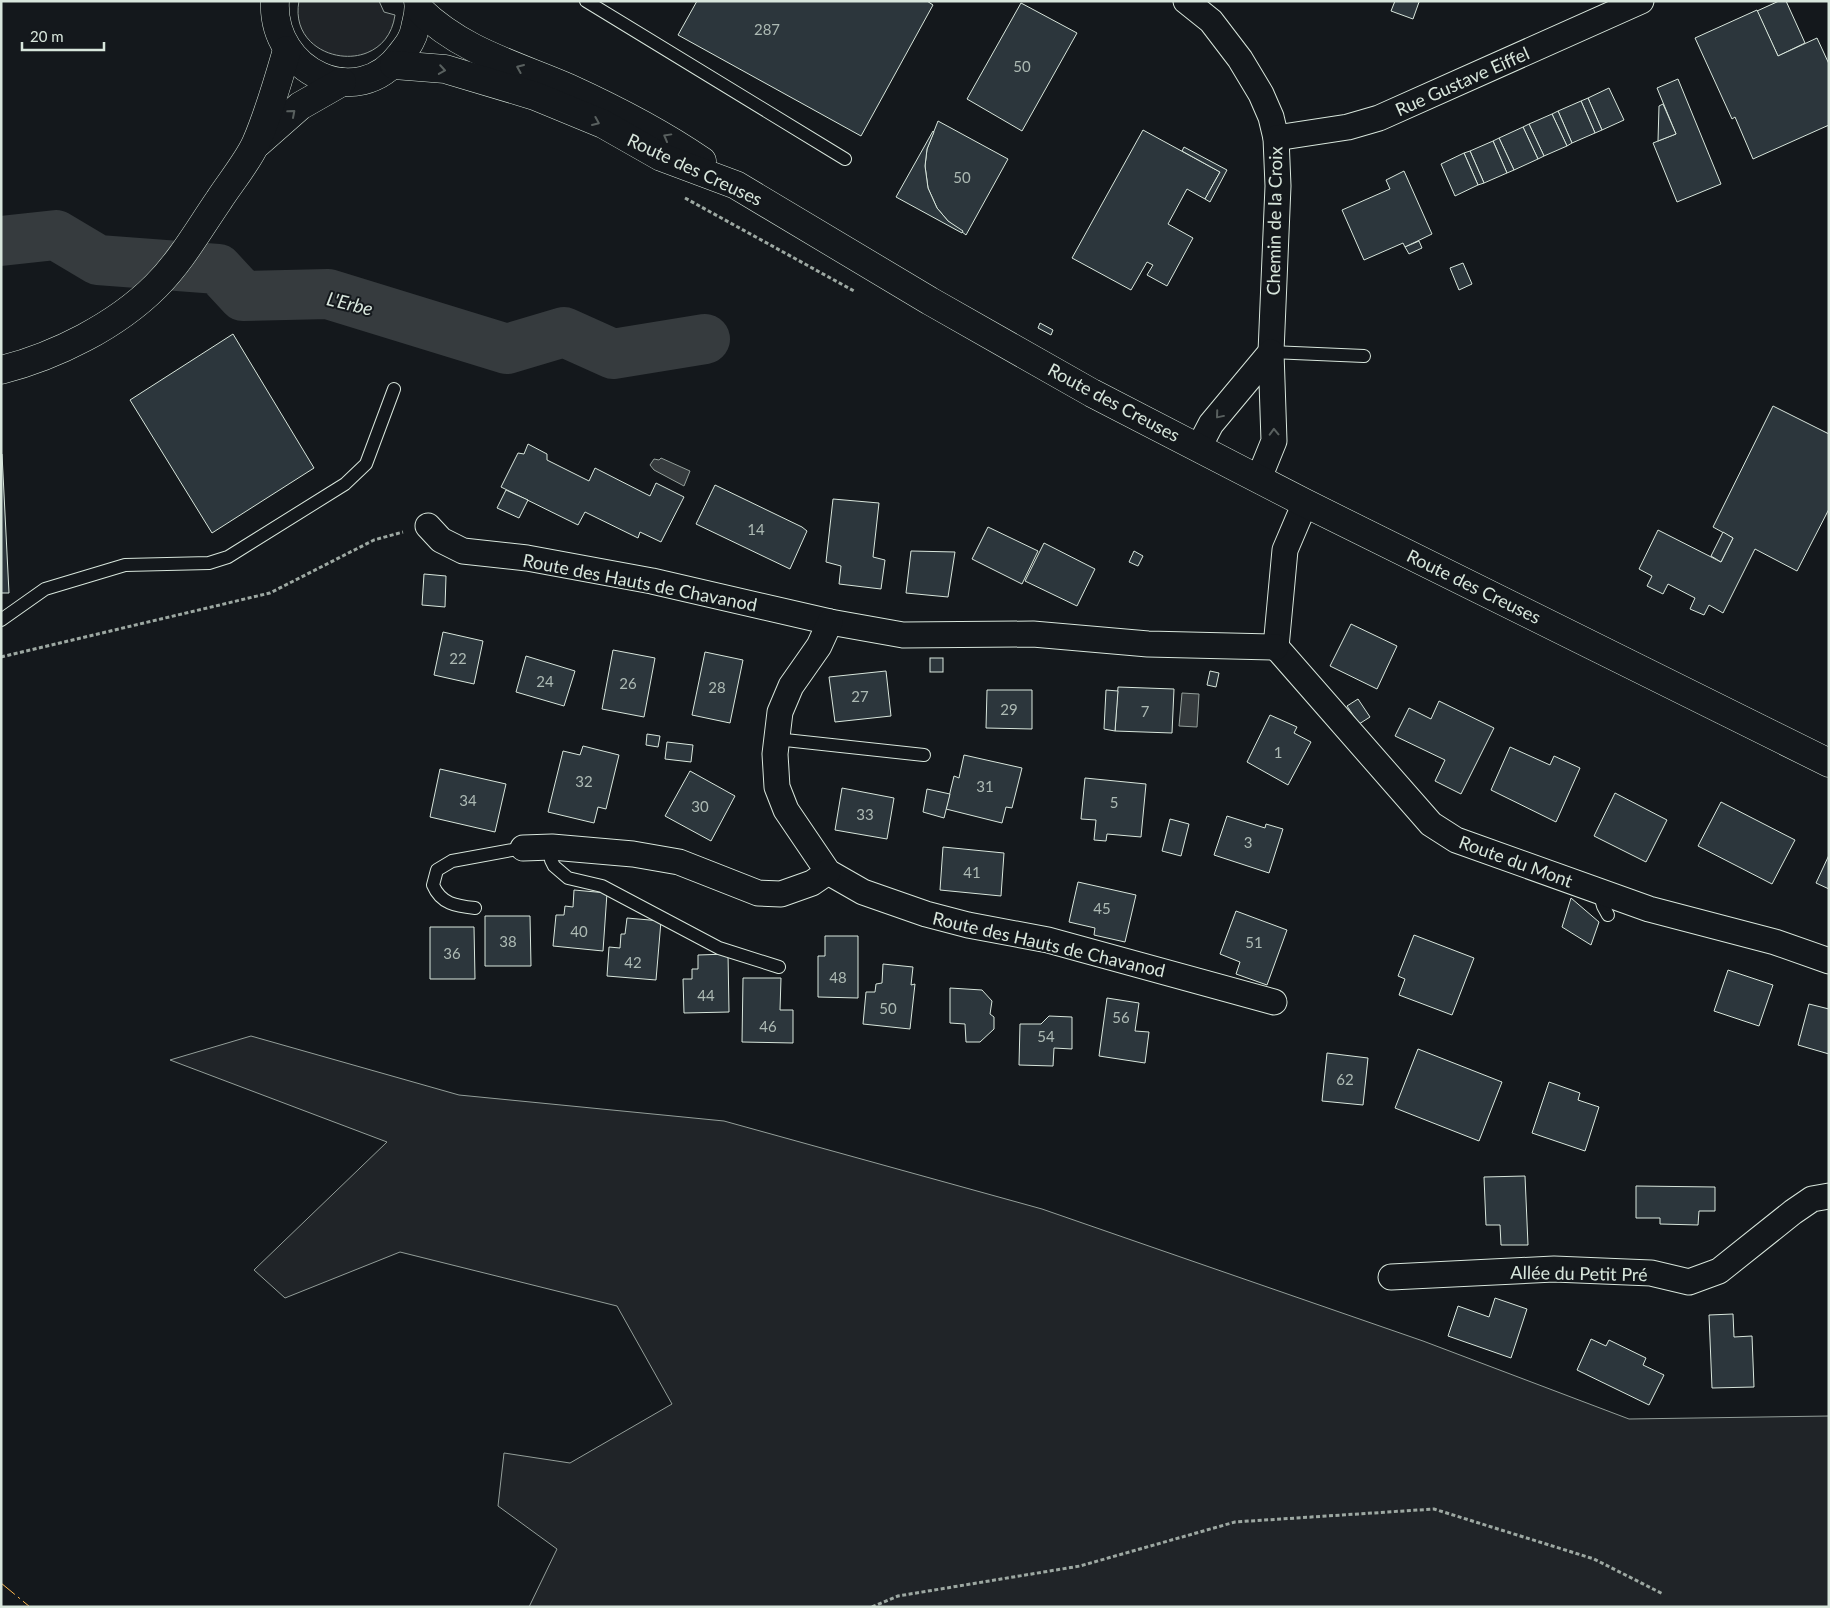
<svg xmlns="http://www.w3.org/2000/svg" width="1830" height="1608" viewBox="0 0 1830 1608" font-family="Lato,sans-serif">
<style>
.green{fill:#202428;stroke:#939e99}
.water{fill:#363b3e;stroke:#939e99}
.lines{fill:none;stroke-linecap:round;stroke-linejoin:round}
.river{stroke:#363b3e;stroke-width:50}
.building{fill:#2c363c;stroke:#d8e6dc}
.lane-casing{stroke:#d8e6dc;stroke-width:14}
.street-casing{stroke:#d8e6dc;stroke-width:27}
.secondary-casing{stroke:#d8e6dc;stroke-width:29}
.path{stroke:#9da8a2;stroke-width:3;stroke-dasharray:4 2.5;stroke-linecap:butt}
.lane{stroke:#14181c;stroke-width:12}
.street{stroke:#14181c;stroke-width:25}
.secondary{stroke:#14181c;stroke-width:28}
.power{stroke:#ffb74d;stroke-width:1;stroke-dasharray:18 4 2.5 4;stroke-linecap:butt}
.oneway{stroke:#59605f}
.labels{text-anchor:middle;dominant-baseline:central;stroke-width:4;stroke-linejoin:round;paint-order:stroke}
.number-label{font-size:15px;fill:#adbab4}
.street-label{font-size:18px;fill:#d8e6dc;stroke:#14181c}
.water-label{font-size:19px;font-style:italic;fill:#d8e6dc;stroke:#14181c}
</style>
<rect width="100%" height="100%" fill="#14181c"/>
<!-- green -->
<g class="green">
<path d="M299 1H379L384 12 395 15C386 80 287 63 299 1Z"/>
<polygon points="251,1036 459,1095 724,1121 1042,1209 1423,1341 1629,1419 1829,1416 1829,1607 529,1607 557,1549 498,1506 504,1453 570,1463 672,1404 617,1306 400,1252 285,1298 254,1270 387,1142 170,1060"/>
</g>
<!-- water -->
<g class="water">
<polygon points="661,458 690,471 684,486 654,470 650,465 654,459 659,460"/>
<polygon points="1182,693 1199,694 1197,727 1179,726"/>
</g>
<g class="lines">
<!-- river -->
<polyline class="river" points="1,241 56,235 98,260 218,269 243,296 328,294 507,349 564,332 613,354 705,339"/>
</g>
<!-- building -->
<g class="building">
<polygon points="697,1 927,1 933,5 861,136 678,35"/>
<polygon points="1395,1 1421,1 1419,2 1413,19 1391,11"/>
<polygon points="1779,1 1786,1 1805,43 1778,56 1757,11"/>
<polygon points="1021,3 1077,33 1022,131 967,99"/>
<polygon points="1757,10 1778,56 1817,38 1829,64 1829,125 1753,159 1735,117 1732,119 1695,38"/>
<polygon points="1678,79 1721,184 1677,202 1653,143 1676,134 1657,88"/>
<polygon points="1609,88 1624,120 1602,130 1588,98"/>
<polygon points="1588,98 1602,130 1595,133 1581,101"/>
<polygon points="1581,101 1595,133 1572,143 1558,111"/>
<polygon points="1663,104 1676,134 1658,141 1659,106"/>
<polygon points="1558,111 1572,143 1567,146 1552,114"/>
<polygon points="1552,114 1567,146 1544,156 1529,124"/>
<polygon points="938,121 1008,159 966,235 948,221 937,208 928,188 925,166 927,149"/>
<polygon points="1529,124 1544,156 1538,159 1523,127"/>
<polygon points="1523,127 1538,159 1514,170 1499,138"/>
<polygon points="1143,130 1220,172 1205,199 1187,189 1168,224 1193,238 1167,286 1147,275 1153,265 1147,262 1131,290 1072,258"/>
<polygon points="933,131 934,132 927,149 925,166 928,188 937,208 948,221 963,231 962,233 896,197"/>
<polygon points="1499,138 1514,170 1507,173 1493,141"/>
<polygon points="1493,141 1507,173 1484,183 1470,151"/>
<polygon points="1184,147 1227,170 1210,202 1205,199 1220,172 1182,151"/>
<polygon points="1470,151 1484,183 1478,185 1464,153"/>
<polygon points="1464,153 1478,185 1455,196 1441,164"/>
<polygon points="1404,171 1432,234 1405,247 1403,243 1364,260 1342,210 1390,189 1386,180"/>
<polygon points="1419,241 1422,248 1409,254 1405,247"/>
<polygon points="1463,263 1472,284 1459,290 1450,268"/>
<polygon points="1040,323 1053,330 1051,335 1038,328"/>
<polygon points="233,334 314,468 212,533 130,400"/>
<polygon points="1773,406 1829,434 1829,509 1797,571 1755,549 1723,613 1709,605 1704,615 1690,609 1695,598 1668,584 1663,594 1647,586 1652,576 1639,569 1658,530 1721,562 1733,538 1713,527"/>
<polygon points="528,444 547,454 547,460 589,481 595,468 650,496 656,483 684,497 661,542 640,532 638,538 585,512 578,525 501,487 518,453 524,454"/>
<polygon points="2,454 9,593 1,593 1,454"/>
<polygon points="715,485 802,527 807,531 790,569 696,524"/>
<polygon points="506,490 528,500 519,518 497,508"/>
<polygon points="833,499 879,503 873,557 885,560 881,589 839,584 841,566 826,562"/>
<polygon points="988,527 1038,551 1022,584 972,559"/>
<polygon points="1723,532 1733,538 1721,562 1711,556"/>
<polygon points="1044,543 1095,569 1077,606 1025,581"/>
<polygon points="911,551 955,552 948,597 906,593"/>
<polygon points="1134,551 1143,556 1138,566 1129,562"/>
<polygon points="424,574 446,576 445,607 422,605"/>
<polygon points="1351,624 1397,646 1377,689 1330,666"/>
<polygon points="443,632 483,641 474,684 434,675"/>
<polygon points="613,650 655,658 644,717 602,709"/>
<polygon points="705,652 743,660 730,723 692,715"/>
<polygon points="526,656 575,671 564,706 516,692"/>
<rect x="930" y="658" width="13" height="14"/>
<polygon points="886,671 891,716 835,722 829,677"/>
<polygon points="1210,671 1219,673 1216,687 1207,685"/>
<polygon points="1118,687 1174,689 1172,733 1115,731"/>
<polygon points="987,690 1032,690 1032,729 986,728"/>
<polygon points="1106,690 1118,691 1115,731 1104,729"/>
<polygon points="1358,699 1370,717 1359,724 1347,706"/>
<polygon points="1439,701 1494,728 1461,794 1435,781 1445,760 1395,736 1409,708 1431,719"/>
<polygon points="1270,715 1297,727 1294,733 1311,742 1288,785 1247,762"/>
<polygon points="647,734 660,736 658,747 646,745"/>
<polygon points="667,742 693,745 691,762 665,759"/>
<polygon points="583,746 619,755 606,809 598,807 594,823 548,812 563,751 580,755"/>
<polygon points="1510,747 1550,765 1554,756 1580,768 1556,822 1491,790"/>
<polygon points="964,755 1022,768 1012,808 1006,807 1002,823 946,809 954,776 959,778"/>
<polygon points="440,769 506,784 495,832 430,817"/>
<polygon points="690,771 735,796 711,841 665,816"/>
<polygon points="1085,778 1146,784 1141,837 1107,834 1106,841 1094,840 1096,820 1081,819"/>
<polygon points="842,788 894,798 887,839 835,830"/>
<polygon points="927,789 950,794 944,818 923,812"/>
<polygon points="1615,793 1667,820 1646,862 1594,836"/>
<polygon points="1721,802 1795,840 1772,884 1698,846"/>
<polygon points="1227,816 1265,828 1266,824 1283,829 1269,873 1214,855"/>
<polygon points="1170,819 1189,824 1181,856 1162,851"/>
<polygon points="943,847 1004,853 1001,896 940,890"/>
<polygon points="1829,855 1829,889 1816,883"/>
<polygon points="1078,882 1136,895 1125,942 1094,935 1095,928 1069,922"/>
<polygon points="574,890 607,893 603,951 553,946 556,915 564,915 565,906 573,907"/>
<polygon points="1571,898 1599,922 1591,945 1562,927"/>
<polygon points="1236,911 1287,930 1267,985 1236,974 1240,962 1220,954"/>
<polygon points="485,916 530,916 531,966 485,966"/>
<polygon points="627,918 661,921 656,980 607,976 609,947 620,948 621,934 625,934"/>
<polygon points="430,927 474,927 475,979 430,979"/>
<polygon points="1414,935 1474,958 1452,1015 1399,995 1405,979 1398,976"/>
<polygon points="825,936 858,936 858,998 818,997 818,956 825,956"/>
<polygon points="728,954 729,1012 684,1013 683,979 692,979 692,969 698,969 698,955"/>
<polygon points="883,964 913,967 911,985 915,984 910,1029 863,1024 866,992 875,992 876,984 882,983"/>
<polygon points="1728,970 1773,985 1759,1026 1714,1011"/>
<polygon points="743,978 781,978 780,1010 793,1010 793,1043 742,1042"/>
<polygon points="950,988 982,990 992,1001 990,1014 994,1017 994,1029 980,1042 966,1042 965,1024 950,1023"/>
<polygon points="1107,998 1139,1003 1135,1031 1149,1032 1145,1063 1099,1056"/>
<polygon points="1809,1004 1829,1009 1829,1054 1798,1045"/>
<polygon points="1049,1016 1072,1017 1072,1049 1054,1048 1053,1066 1019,1065 1020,1024 1041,1024"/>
<polygon points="1418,1049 1502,1082 1479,1141 1395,1108"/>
<polygon points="1327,1053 1368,1058 1363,1105 1322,1101"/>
<polygon points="1549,1082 1580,1093 1578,1100 1599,1107 1585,1151 1532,1133"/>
<polygon points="1525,1176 1528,1245 1501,1245 1500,1225 1486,1225 1484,1177"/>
<polygon points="1636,1186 1715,1187 1715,1211 1699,1211 1698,1225 1660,1224 1660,1218 1636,1218"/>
<polygon points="1495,1298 1527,1309 1511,1358 1448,1336 1458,1306 1489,1317"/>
<polygon points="1733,1314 1734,1337 1752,1336 1754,1387 1712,1388 1709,1315"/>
<polygon points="1591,1339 1606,1346 1609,1340 1646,1358 1643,1365 1664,1375 1649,1405 1577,1370"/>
</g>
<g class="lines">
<!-- lane casing -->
<g class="lane-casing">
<g id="lane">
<polyline points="586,1 845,159"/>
<polyline points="1271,352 1364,356"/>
<polyline points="1,620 45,589 125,565 209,563 228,557 345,484 366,464 394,389"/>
<polyline points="776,739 924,755"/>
<polyline points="552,847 551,860 554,866 568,878 602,886 719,948 779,967"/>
<polyline points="1599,891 1603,906 1608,915"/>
<path d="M475 908C456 906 441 904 433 885L437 870 452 861 523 848"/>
</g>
</g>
<!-- street casing -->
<g class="street-casing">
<g id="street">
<polyline points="1186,1 1211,21 1240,59 1261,94 1271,117 1276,138 1278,186 1271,352"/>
<polyline points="1276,138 1348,127 1379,118 1641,1"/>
<polyline points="1199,447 1211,424 1271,352 1274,441 1259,478"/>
<polyline points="1305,503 1285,550 1276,647 1431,824 1456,840 1649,909 1775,942 1829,961"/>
<polyline points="428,526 441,540 463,551 527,558 652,581 830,622 903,635 1033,634 1148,644 1276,647"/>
<polyline points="830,622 819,646 791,686 780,712 775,754 777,787 786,810 828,872 863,892 926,914 968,925 1048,940 1274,1002"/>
<polyline points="523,848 552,847 633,854 679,862 758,893 781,894 812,883 828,872"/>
<polyline points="1391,1277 1554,1269 1651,1273 1689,1282 1719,1271 1793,1212 1812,1199 1829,1196"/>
</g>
</g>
<!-- secondary casing -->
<g class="secondary-casing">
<g id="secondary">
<path d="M275 1C271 72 358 113 401 54 408 45 413 39 415 28 417 18 420 11 418 1"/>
<path d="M419 9C461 51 516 65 569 88 615 109 660 132 702 161"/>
<polyline points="394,65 445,69 535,96 603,124 661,157 736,185 930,301 1092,393 1305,503 1829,763"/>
<polyline points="258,143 300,106 342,82"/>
<path d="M1 370C56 356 116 326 156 286 181 261 199 229 219 200 230 183 248 161 256 143 269 113 278 81 287 50"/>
</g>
</g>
<!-- path -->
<g class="path">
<polyline points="685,198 854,291"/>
<polyline points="1,657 270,593 374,540 403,532"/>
<polyline points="872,1607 898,1596 1080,1566 1235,1522 1434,1509 1594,1559 1663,1594"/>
</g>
<!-- lane -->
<use href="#lane" class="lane"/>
<!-- street -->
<use href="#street" class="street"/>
<!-- secondary -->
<use href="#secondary" class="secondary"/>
<!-- power -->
<polyline class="power" points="1,1583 30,1607"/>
</g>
<!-- one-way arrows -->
<defs><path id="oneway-chevron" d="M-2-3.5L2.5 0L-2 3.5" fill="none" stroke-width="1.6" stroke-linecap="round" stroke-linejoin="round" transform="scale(1.25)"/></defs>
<g class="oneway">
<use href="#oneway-chevron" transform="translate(520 68) rotate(-157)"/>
<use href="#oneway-chevron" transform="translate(442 70) rotate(9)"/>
<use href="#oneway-chevron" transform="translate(292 113) rotate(-41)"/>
<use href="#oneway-chevron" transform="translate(596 122) rotate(23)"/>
<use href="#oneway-chevron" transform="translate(667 137) rotate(-151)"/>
<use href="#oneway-chevron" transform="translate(1219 415) rotate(130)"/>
<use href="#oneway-chevron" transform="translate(1274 432) rotate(-92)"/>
</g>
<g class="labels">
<!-- number labels -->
<g class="number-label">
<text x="767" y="29">287</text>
<text x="1022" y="66">50</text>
<text x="962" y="177">50</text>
<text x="756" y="529">14</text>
<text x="458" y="658">22</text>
<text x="545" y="681">24</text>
<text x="628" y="683">26</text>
<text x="717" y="687">28</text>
<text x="860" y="696">27</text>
<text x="1009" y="709">29</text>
<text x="1145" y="711">7</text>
<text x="1278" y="752">1</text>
<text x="584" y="781">32</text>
<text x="985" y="786">31</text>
<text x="468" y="800">34</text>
<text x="1114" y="802">5</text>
<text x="700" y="806">30</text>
<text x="865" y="814">33</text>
<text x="1248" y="842">3</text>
<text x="972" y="872">41</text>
<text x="1102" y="908">45</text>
<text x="579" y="931">40</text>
<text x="508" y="941">38</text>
<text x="1254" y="942">51</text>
<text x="452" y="953">36</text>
<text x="633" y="962">42</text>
<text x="838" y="977">48</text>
<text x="706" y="995">44</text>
<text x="888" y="1008">50</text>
<text x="1121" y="1017">56</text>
<text x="768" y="1026">46</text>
<text x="1046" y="1036">54</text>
<text x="1345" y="1079">62</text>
</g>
<!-- street labels -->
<g class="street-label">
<text transform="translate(1462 81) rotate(-24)">Rue Gustave Eiffel</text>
<text transform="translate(695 169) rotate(25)">Route des Creuses</text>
<text transform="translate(1274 221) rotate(-89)">Chemin de la Croix</text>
<text transform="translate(1114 402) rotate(28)">Route des Creuses</text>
<text transform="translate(640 582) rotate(11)">Route des Hauts de Chavanod</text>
<text transform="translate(1474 586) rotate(26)">Route des Creuses</text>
<text transform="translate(1516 861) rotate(20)">Route du Mont</text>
<text transform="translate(1049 944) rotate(13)">Route des Hauts de Chavanod</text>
<text transform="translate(1579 1273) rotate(1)">Allée du Petit Pré</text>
</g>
<!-- water labels -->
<g class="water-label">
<text transform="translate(350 303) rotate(14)">L'Erbe</text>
</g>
</g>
<!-- border -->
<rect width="1830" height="1608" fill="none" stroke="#d8e6dc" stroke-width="5"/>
<!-- scale -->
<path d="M22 42v8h82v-8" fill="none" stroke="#d8e6dc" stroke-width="2.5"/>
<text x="30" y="42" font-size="15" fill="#d8e6dc" stroke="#14181c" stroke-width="4" paint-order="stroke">20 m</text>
</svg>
